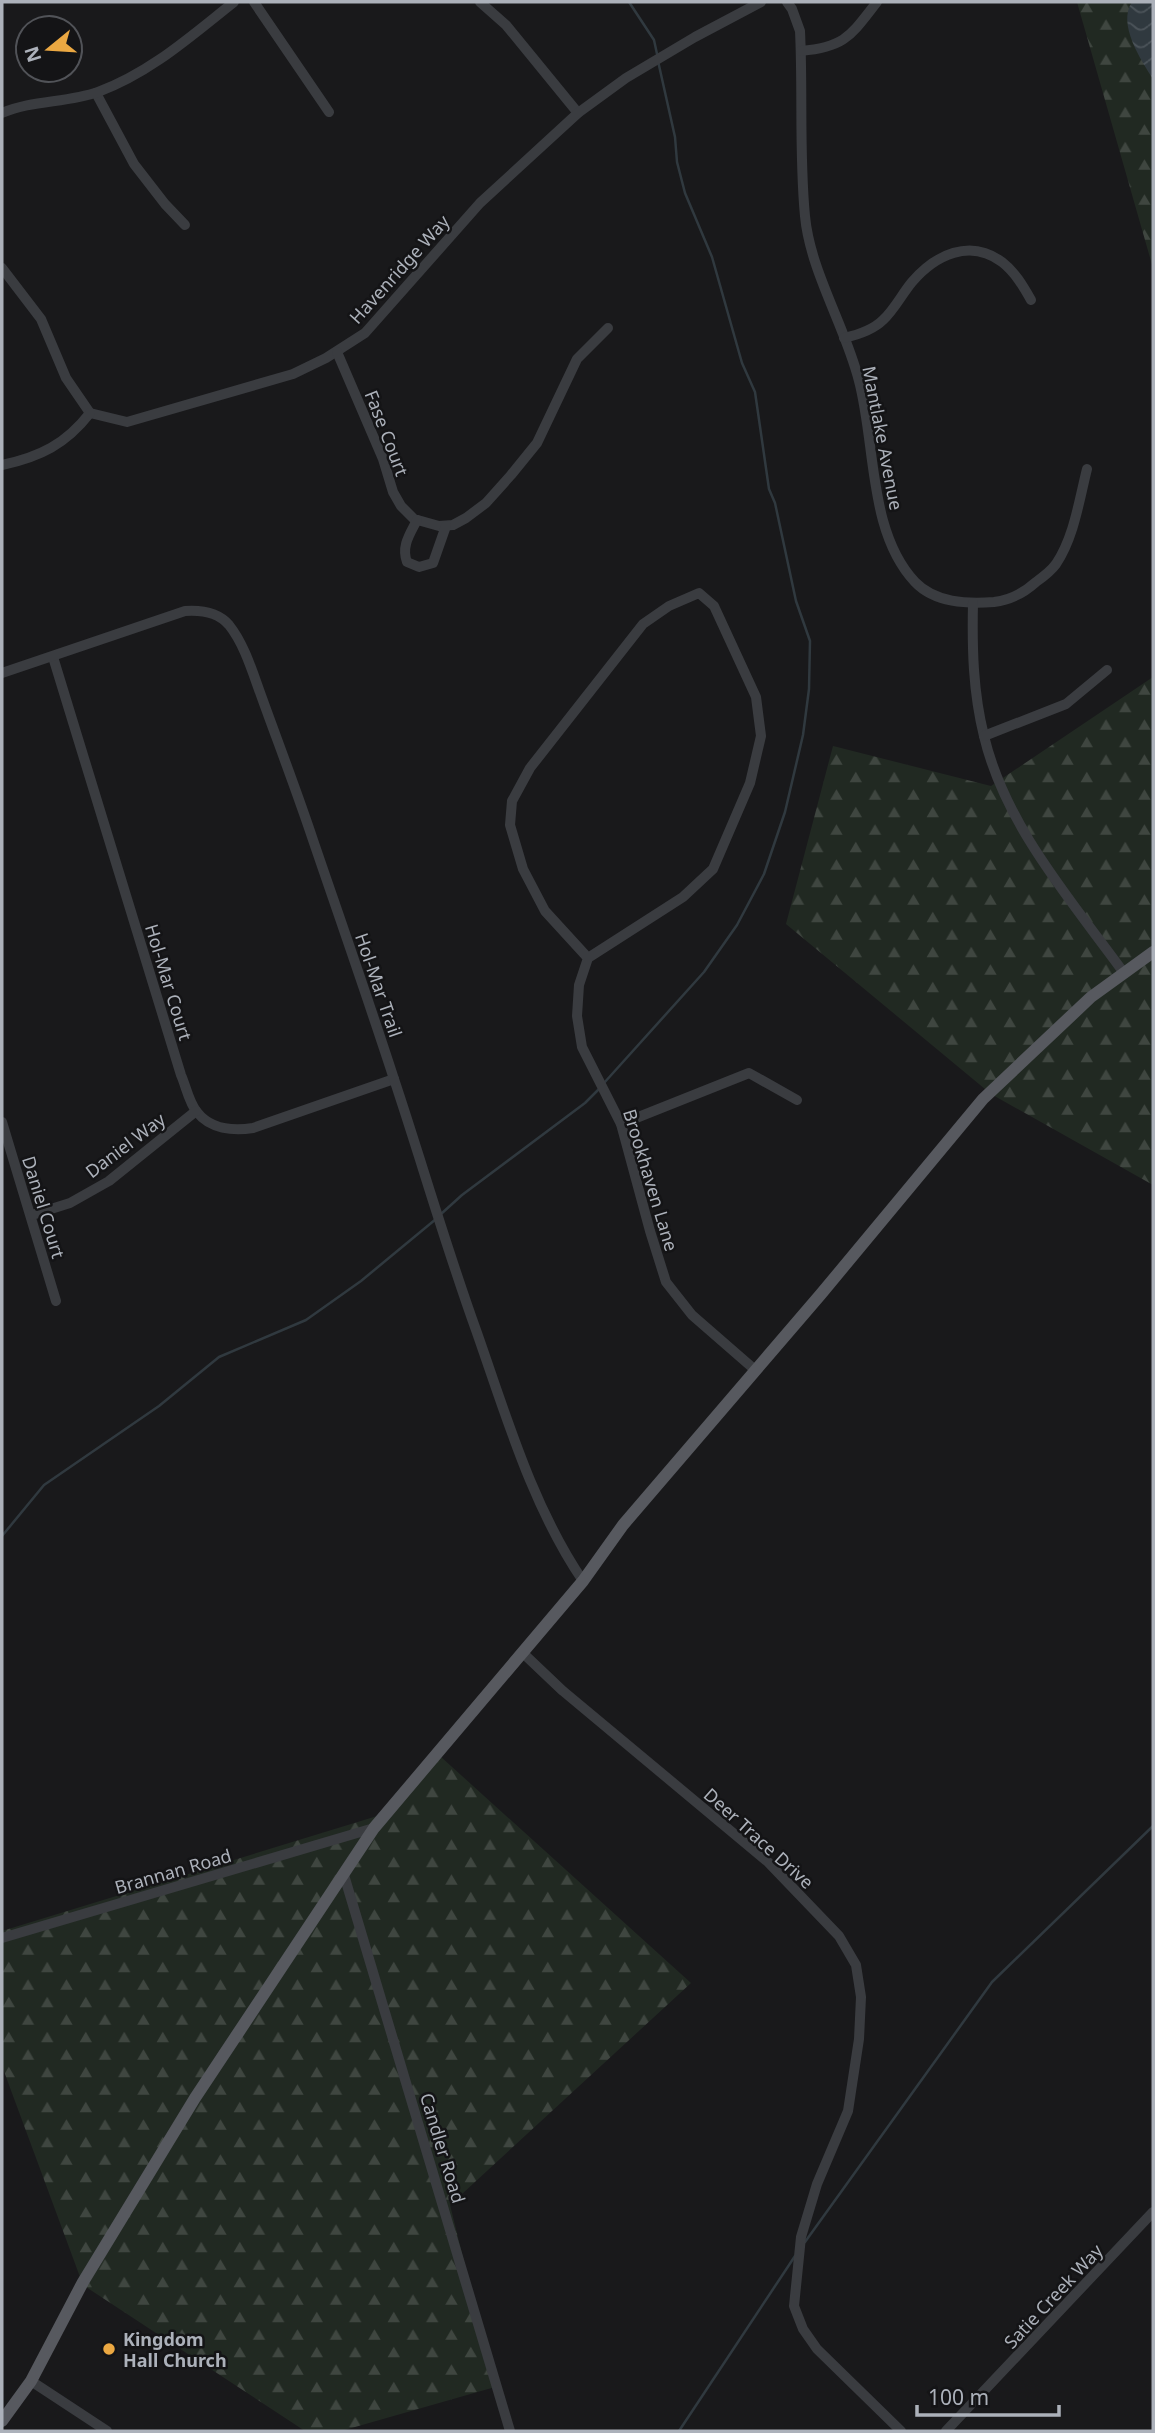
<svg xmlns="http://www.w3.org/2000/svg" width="1155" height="2433" viewBox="0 0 1155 2433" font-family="'Noto Sans',sans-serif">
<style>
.forest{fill:url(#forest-firs)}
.water{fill:url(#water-waves)}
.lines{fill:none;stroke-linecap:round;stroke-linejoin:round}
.stream{stroke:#30393f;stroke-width:2.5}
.minor{stroke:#3a3c40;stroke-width:10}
.major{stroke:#57595f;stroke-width:12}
.poi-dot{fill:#eba842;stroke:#141416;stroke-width:2.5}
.labels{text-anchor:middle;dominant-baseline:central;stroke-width:5;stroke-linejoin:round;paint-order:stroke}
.street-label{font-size:18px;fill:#acb1ba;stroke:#141416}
.poi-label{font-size:18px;font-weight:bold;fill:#acb1ba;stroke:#141416;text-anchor:start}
</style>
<defs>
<pattern id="forest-firs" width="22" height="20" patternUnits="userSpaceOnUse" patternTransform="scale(1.75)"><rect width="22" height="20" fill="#212922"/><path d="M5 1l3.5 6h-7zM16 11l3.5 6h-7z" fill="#3f4640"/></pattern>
<pattern id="water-waves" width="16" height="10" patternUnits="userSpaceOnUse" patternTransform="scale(1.75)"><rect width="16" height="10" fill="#30393f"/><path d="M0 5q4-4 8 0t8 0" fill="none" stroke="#4b5359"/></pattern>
</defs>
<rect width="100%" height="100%" fill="#19191b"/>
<!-- forest -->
<g class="forest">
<polygon points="1077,2 1150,2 1153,60 1153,268"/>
<polygon points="1153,677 1153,1185 991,1094 786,924 833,746 991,786"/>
<polygon points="441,1757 691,1983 450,2205 495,2387 341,2431 305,2431 83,2285 2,2066 2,1931 387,1813"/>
</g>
<!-- water -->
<path class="water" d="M1132 2H1153V79C1141 60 1117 24 1132 2Z"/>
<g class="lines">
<!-- stream -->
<g class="stream">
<polyline points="629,2 654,40 657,54"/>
<polyline points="604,1083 704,972 737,925 764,874 785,812 803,735 809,689 810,641 796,601 775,503 769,489 755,392 742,363 712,257 685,193 677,162 675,137 658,61"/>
<polyline points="441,1214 462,1195 585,1103 600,1088"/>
<polyline points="2,1536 44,1485 159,1406 219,1357 306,1320 361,1281 436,1219"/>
<polyline points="805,2242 992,1982 1153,1826"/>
<polyline points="679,2431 795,2256"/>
</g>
<!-- minor -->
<g class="minor">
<polyline points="254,2 329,112"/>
<polyline points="480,2 506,25 578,113"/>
<path d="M787 2 792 9 800 31C803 92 799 155 805 216 810 271 846 328 859 381 876 445 868 532 915 582 935 603 967 604 994 602 1010 600 1025 592 1036 582 1043 577 1051 571 1056 564 1074 537 1079 501 1087 469"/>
<path d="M801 51C846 47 851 35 877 2"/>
<polyline points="96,93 134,164 165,204 185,225"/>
<path d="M2 113C32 100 67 103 98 92 150 73 191 36 234 2"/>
<polyline points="2,268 41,319 66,378 90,413 127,422 293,374 326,358 365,333 480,203 578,113 626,78 695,37 761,2"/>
<path d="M844 338C857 335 873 330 883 320 894 310 902 294 912 282 935 255 970 238 1002 262 1015 272 1023 286 1031 300"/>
<polyline points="337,352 383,459 393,492 401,506 414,519 439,526 453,525 466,518 486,503 511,475 537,443 577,359 608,328"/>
<path d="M2 465C40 457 66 444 90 413"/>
<path d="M417 520C410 534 401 546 407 562L419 567 433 563 446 526"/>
<path d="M973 603C972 648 973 692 984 736 1005 825 1071 900 1124 973"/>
<path d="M53 657 181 1075C186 1086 189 1103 197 1112 210 1129 233 1131 253 1128L394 1079"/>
<path d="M2 673 185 611C200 610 218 612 229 625 245 645 253 674 262 698 279 745 297 792 313 840 340 919 368 999 394 1079 422 1163 446 1247 476 1330 506 1415 532 1506 583 1581"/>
<polyline points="984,736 1066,704 1107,670"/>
<polyline points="588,958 545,911 523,869 510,825 512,801 530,768 643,624 669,606 699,593 714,606 756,697 761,736 750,783 713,869 683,897 588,958 579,985 577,1016 582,1047 621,1124 650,1231 666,1282 692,1315 754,1369"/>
<polyline points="2,1122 56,1301"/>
<polyline points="621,1124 749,1073 797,1100"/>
<polyline points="32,1215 70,1203 109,1181 196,1111"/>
<polyline points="523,1653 563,1691 768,1862 839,1936 856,1965 861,1997 859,2039 848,2111 817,2184 801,2237 794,2306 803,2329 817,2349 901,2431"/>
<polyline points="344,1875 510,2431"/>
<polyline points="2,1938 374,1828"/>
<polyline points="31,2381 107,2431"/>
<polyline points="946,2431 1153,2212"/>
</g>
<!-- major -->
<polyline class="major" points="2,2421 31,2381 83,2282 195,2098 374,1828 583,1581 623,1525 821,1294 983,1099 1091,997 1153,952"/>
</g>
<!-- markers -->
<circle class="poi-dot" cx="109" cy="2349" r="7"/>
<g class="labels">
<!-- street labels -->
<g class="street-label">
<text transform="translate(399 269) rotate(-48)">Havenridge Way</text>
<text transform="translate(387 433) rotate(69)">Fase Court</text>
<text transform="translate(883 438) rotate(79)">Mantlake Avenue</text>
<text transform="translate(169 982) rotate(73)">Hol-Mar Court</text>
<text transform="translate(379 985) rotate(71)">Hol-Mar Trail</text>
<text transform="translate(125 1145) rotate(-37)">Daniel Way</text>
<text transform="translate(651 1180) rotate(73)">Brookhaven Lane</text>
<text transform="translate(44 1207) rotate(73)">Daniel Court</text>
<text transform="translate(759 1838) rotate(42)">Deer Trace Drive</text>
<text transform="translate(173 1871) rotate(-16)">Brannan Road</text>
<text transform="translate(443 2148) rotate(73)">Candler Road</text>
<text transform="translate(1053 2296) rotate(-47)">Satie Creek Way</text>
</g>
<!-- poi labels -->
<g class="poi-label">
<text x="123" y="2339">Kingdom<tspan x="123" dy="21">Hall Church</tspan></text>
</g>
</g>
<!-- border -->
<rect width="1155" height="2433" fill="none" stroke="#acb1ba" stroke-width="7"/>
<!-- north arrow -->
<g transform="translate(49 49) rotate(252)"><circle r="33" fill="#141416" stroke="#515358" stroke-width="2"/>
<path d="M0-5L12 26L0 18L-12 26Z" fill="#eba842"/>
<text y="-10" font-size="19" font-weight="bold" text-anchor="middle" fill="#acb1ba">N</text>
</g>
<!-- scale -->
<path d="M917 2405v10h142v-10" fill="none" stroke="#acb1ba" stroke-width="3.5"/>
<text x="928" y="2405" font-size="21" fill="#acb1ba" stroke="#141416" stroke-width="5" paint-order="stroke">100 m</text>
</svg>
